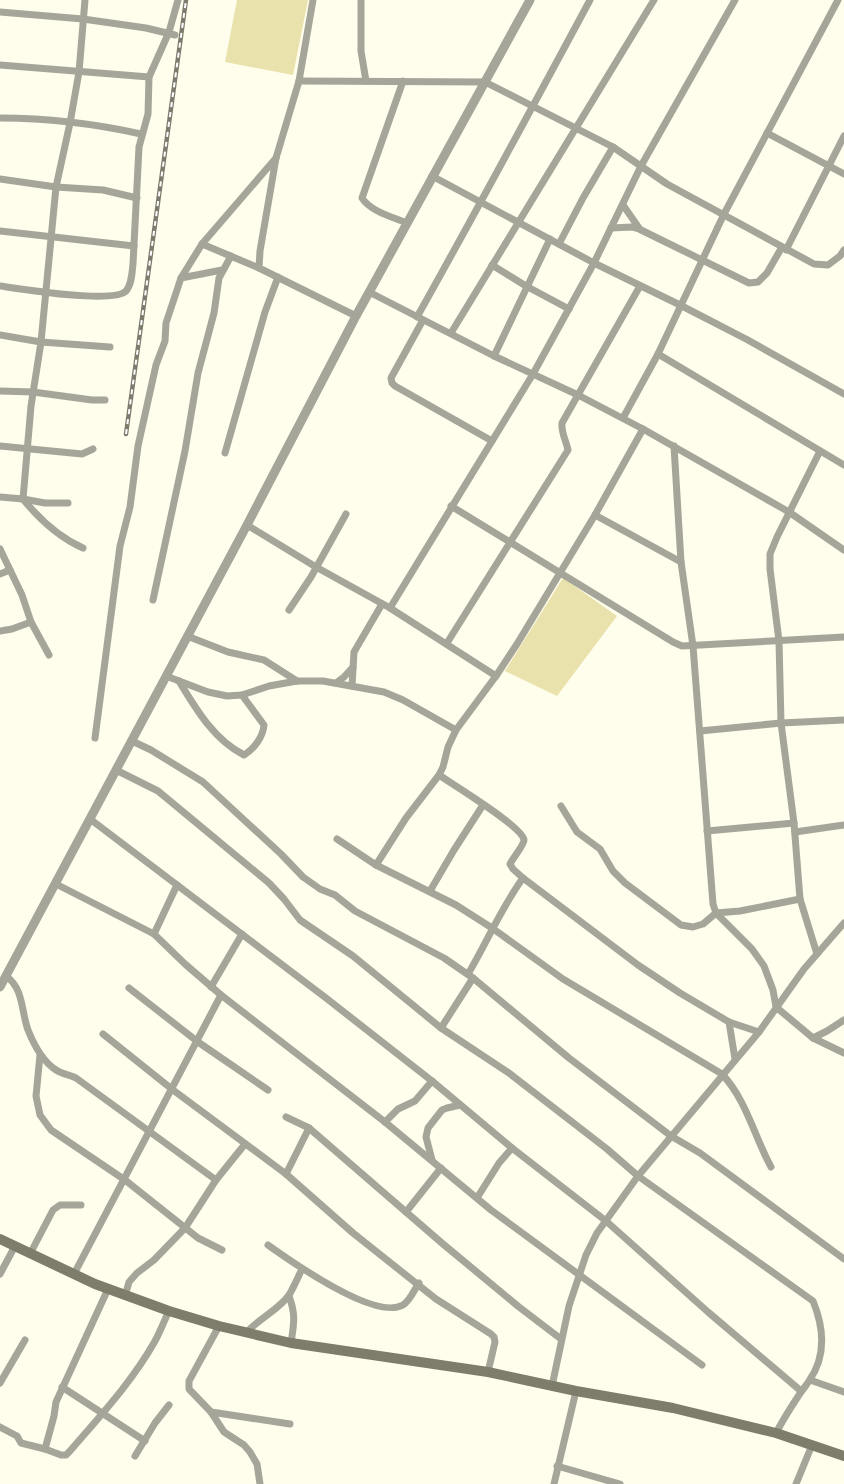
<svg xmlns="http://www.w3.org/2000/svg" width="844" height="1484" viewBox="0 0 844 1484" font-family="Jost,sans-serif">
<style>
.green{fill:#e9e2ad}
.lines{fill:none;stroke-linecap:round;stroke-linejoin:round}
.minor{stroke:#a6a599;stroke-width:7}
.tertiary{stroke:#a6a599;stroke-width:9}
.secondary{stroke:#7e7c6b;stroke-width:10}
.rail-casing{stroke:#7d7b6e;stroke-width:4.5}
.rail{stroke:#fff;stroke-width:2;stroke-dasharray:5;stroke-linecap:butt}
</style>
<rect width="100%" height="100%" fill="#fffdeb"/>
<!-- green -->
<g class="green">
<polygon points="237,0 308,0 293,75 225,62"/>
<polygon points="563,578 617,616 557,696 505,671"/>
</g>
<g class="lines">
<!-- minor -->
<g class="minor">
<polyline points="313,0 299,81 276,158 260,251 259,268 356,316"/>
<polyline points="361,0 361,51 366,81"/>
<polyline points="0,12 83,19 146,28 175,35"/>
<polyline points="0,65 149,77"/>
<polyline points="299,81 485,82 613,147 667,184 814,264 828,265 840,256 844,250"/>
<path d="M403 81 362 198C370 211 392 217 407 223"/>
<path d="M0 118C47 118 96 124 141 134"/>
<polyline points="767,133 844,174"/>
<polyline points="432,176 594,263 680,305 746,339 844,394"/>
<polyline points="0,179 56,187 103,190 137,198"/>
<polyline points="623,205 639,228"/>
<polyline points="611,228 632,227 639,229 749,283 758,282 767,273 782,247"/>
<polyline points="0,231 134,246"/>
<polyline points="202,244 259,268"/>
<polyline points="559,244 583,198 613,147"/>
<polyline points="786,250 844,136"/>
<polyline points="492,265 526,286 569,309"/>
<polyline points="181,278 202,244 276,158"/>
<path d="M0 286C21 289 113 304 126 291 132 284 132 272 133 264L139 147 148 114 149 77 169 32 178 0"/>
<polyline points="369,292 494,356 578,395 643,429 789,512 844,550"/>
<path d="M417 317C476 212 533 106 590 0"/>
<polyline points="423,320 391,378 392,383 395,386 492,441"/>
<polyline points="451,333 654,0"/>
<polyline points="0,335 41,342 110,347"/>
<polyline points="658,354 844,465"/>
<polyline points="494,356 550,239"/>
<polyline points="0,391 33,392 92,400 105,400"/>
<polyline points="623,418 658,354 724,214 838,0"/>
<polyline points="0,446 82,454 93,449"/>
<polyline points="674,446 681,562 693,646 713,904 716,913 752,949 764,966 773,990 776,1007 813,1038 844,1053"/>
<polyline points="225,453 265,312 278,277"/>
<polyline points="0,497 23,499 45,503 68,503"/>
<polyline points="451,506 673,642 682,646 844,637"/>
<polyline points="595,515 681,562"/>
<polyline points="247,525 316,567 390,608 496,676"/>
<path d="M83 548C58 537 40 520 23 499L31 406 41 342 56 187 70 123 79 72 85 0"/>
<polyline points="0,549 22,595 31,622 49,655"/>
<polyline points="0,574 10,570"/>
<polyline points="153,600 185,451 198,373 214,313 219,278 231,256"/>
<polyline points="390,608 533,374 594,263 641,166 735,0"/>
<polyline points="289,610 311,577 346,514"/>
<polyline points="0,631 12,629 31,622"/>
<polyline points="187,636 228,652 264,660 297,681"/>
<path d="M447 643 568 450C566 440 561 433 562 423L640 286"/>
<polyline points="166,676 208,692 227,696 242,695 269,686 297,681 323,681 384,692 403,700 456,730"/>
<path d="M179 681C196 709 214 740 244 755 254 749 263 737 264 725L242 695"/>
<polyline points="336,683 344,677 353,667"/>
<polyline points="352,686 354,652 382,604"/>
<polyline points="700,731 781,723 844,720"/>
<polyline points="95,738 120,546 130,507 138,446 156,365 165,341 166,323 181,278 222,270"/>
<polyline points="132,741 151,750 203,782 281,854 303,877 320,889 335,895 355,911 444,958 473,978 569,1058 671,1136 700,1153 844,1259"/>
<path d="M116 770 158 791 269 883 284 899 300 920 353 956 441 1028 509 1073 607 1149 638 1176 813 1301C824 1328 826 1357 809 1381 806 1386 802 1390 799 1395 791 1407 783 1420 776 1433"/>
<path d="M439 775C452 784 523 827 524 840 524 845 513 858 510 864L513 869 523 878 638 965 680 993 729 1022 759 1032"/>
<polyline points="561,806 577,832 600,849 613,871 625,883 681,925 693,927 703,924 716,913 740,911 800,899"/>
<polyline points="90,819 326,998 432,1081 512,1148 606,1221 708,1312 801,1391"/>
<polyline points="707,831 794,823"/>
<polyline points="795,832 844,825"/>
<path d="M337 839 376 865 456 905 492 928 563 979 722 1074C747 1101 754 1136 771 1167"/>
<polyline points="376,865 406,818 439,775 443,767 448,747 456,730 496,676 517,644 595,515 643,429"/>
<polyline points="56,884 154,934 185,964 221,995 385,1122 491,1210 702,1365"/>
<polyline points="430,891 454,850 483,805"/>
<polyline points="154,934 177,885"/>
<polyline points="817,954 800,899 794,823 781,723 779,641 770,569 770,554 777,537 820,451"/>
<path d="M468 974C487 942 501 908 523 878"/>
<path d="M6 976C24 989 21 1011 28 1030 34 1045 42 1061 56 1070 62 1074 70 1075 76 1078L216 1180"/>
<polyline points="211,987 242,934"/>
<polyline points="129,988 198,1042 268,1090"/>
<polyline points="729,1022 735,1059"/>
<polyline points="441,1028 473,978"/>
<polyline points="103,1034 173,1090 286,1174 353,1233 436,1299 491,1334 494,1337 495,1342 488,1372"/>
<polyline points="813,1038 827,1031 844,1020"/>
<polyline points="40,1055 36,1096 40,1115 51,1130 125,1180 198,1238 222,1250"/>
<polyline points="286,1117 309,1128 443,1244 519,1307 561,1339"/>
<polyline points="385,1122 398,1109 415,1101 432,1081"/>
<polyline points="432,1160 426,1137 428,1128 442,1110 447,1108 460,1105"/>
<polyline points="286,1174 309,1128"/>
<polyline points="477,1198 499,1163 512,1148"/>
<polyline points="406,1212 441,1168"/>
<path d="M268 1245C292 1262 375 1321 403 1305 410 1301 414 1290 419 1283"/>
<polyline points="30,1254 53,1210 60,1205 81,1205"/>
<polyline points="0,1274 15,1246"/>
<polyline points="74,1274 221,995"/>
<path d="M108 1289 56 1402 54 1416 45 1449 61 1455H66L70 1451C100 1416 132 1382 155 1341 160 1332 164 1321 169 1311"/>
<polyline points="125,1296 129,1282 137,1273 154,1260 185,1228 216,1180 245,1144"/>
<path d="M289 1296C296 1315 294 1323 291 1343"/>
<polyline points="219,1326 189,1381 189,1389 211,1412 290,1424"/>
<path d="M246 1333C258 1319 280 1309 289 1295 294 1287 298 1277 302 1269"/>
<polyline points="810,1380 844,1392"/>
<polyline points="0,1383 25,1340"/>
<polyline points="552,1386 569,1306 586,1255 597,1233 638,1176 759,1032 804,969 844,923"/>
<polyline points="62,1387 145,1441"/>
<polyline points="211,1412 224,1432 244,1445 250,1452 257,1464 260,1484"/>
<polyline points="0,1427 17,1436 21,1443 45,1449"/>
<polyline points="135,1456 155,1423 169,1405"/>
<polyline points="557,1466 620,1484"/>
<polyline points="554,1484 576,1391"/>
<polyline points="796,1484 812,1445"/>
</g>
<!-- tertiary -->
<polyline class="tertiary" points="0,987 247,525 356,316 530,0"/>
<!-- secondary -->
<polyline class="secondary" points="0,1239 95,1284 169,1311 219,1326 291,1343 488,1372 576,1391 673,1408 776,1433 844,1456"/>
<!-- rail casing -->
<g class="rail-casing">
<polyline id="rail" points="126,434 186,0"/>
</g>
<!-- rail -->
<use href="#rail" class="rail"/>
</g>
</svg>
